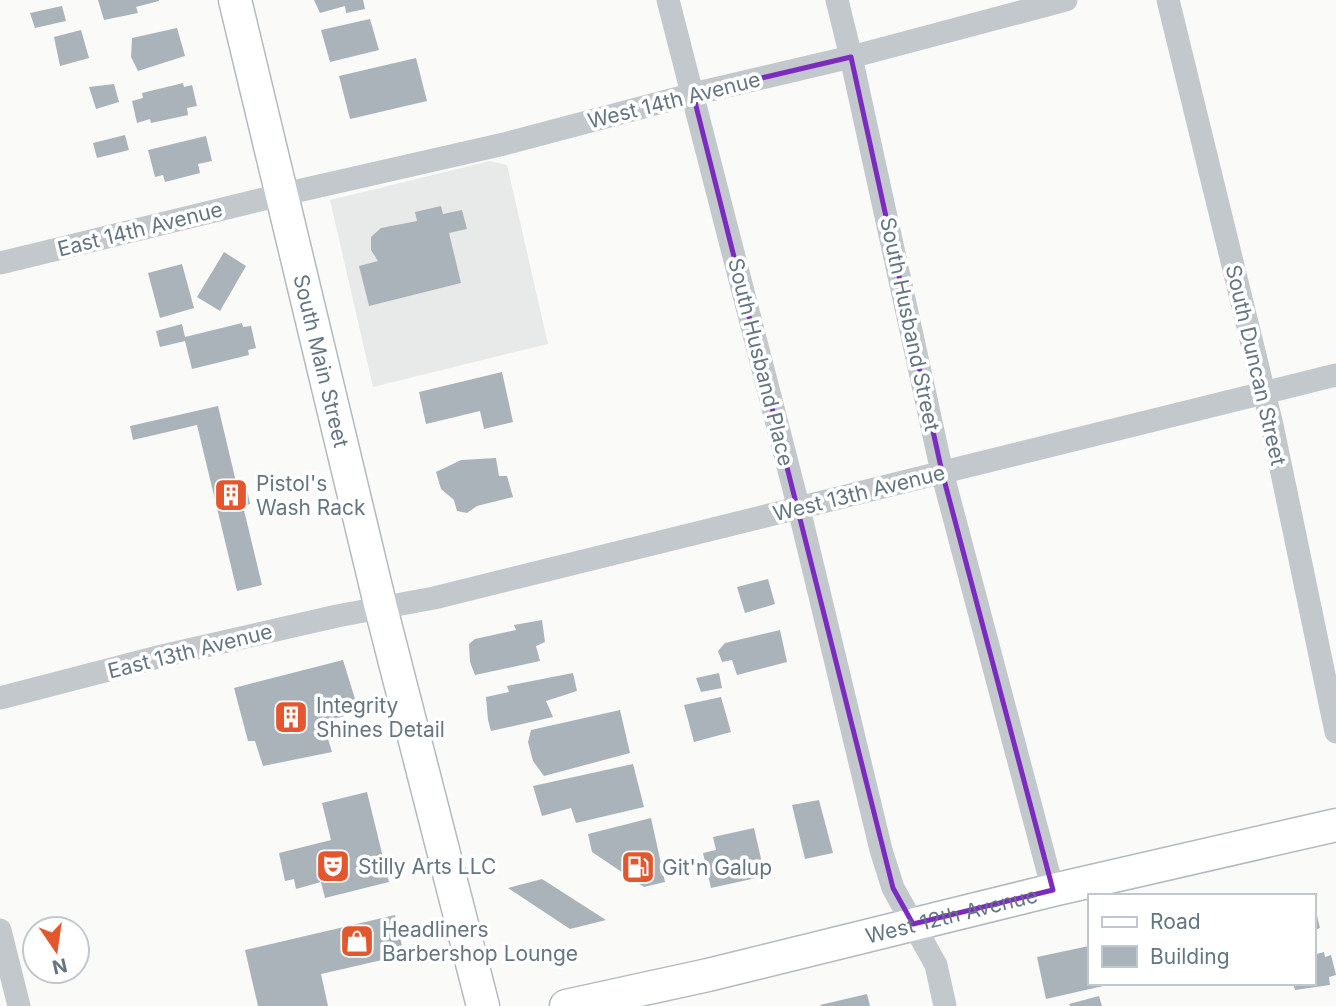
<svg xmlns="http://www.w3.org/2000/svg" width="1336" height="1006" viewBox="0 0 1336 1006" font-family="Inter,sans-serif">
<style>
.built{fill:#e8e9e9}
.building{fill:#aab3b9}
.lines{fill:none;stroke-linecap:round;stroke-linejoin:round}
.secondary-casing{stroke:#b3babf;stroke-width:35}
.street{stroke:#c3c8cc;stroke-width:23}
.secondary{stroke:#fff;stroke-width:32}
.marked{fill:none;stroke:#7b2cbf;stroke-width:5;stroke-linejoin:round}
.labels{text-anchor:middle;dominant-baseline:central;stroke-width:7;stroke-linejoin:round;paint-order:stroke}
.street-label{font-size:21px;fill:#657683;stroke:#fff}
.poi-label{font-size:21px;fill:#657683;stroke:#fff;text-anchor:start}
</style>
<rect width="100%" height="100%" fill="#fafaf8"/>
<!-- built -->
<polygon class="built" points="490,161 507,165 548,344 373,387 330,200"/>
<!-- building -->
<g class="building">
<polygon points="98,0 159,0 159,1 136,7 138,13 104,20"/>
<polygon points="314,0 363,0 365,9 346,13 345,6 320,13"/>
<polygon points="62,6 66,21 35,28 30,13"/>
<polygon points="370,19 379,50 330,62 321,30"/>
<polygon points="177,28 185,56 138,71 131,57 132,38"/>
<polygon points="81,30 89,58 60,66 54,37"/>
<polygon points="416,58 427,101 350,119 339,76"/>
<polygon points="183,83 184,87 192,85 197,106 187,108 188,115 151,123 150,119 137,123 132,101 143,98 142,93"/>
<polygon points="114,84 119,102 96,109 89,87"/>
<polygon points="125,135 129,150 97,158 93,143"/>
<polygon points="206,136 212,161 198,164 200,173 165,182 163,175 155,177 148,150"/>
<polygon points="441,206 443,214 462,210 467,229 449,233 461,283 369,306 359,266 378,261 371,250 371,237 381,228 417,221 415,212"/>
<polygon points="224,252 246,266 220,311 197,297"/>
<polygon points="182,264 194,308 160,318 148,273"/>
<polygon points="242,323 243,327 251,326 256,348 248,350 249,355 192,369 185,341 160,347 156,331 182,324 185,337"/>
<polygon points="502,372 513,422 484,429 480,411 426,424 419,392"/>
<polygon points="218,406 237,486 246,484 250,504 243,506 262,585 237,591 197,425 133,440 130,426"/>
<polygon points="496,458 499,476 507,476 513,497 477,506 467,513 457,511 454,500 441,489 436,472 461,460"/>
<polygon points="768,579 775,604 745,613 737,587"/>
<polygon points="542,620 545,642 536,646 540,661 475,675 470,662 469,644 475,639 516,630 514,625"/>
<polygon points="780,630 787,662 737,675 732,660 722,662 718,651 725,643"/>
<polygon points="343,660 359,712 323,722 332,752 263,766 255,741 248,741 234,688"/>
<polygon points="573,673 577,691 546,701 553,717 491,731 488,720 486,697 509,692 507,686"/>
<polygon points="719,673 722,688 701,692 696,678"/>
<polygon points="721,697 731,732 694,742 684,705"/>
<polygon points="620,710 630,753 544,776 533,761 528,742 531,730"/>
<polygon points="633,764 644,807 576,823 571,808 542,816 533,786"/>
<polygon points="367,792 389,882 325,898 321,882 296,889 294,879 285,881 279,853 331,840 322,803"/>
<polygon points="819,800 833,853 805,859 792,805"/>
<polygon points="651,818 665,882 644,887 592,852 588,834"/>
<polygon points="754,828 765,876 711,888 703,853 716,850 713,837"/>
<polygon points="542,879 606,920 570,929 508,888"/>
<polygon points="1314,903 1320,928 1313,931 1313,904"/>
<polygon points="395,915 404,955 321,974 328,1006 258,1006 245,950"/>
<polygon points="1089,946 1089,983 1112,984 1046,999 1037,957"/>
<polygon points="1324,952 1325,957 1331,955 1336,975 1329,977 1330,985 1295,990 1293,983 1313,983 1313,955"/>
<polygon points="867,994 870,1006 821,1006 820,1005"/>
<polygon points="1099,996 1102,1006 1070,1006 1069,1004"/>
</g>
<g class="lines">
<!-- secondary casing -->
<g class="secondary-casing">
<g id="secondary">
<path id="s1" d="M235 0 381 608 483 1006"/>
<path id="s2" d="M566 1006 708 975 1053 890 1336 825"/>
</g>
</g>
<!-- street -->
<g class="street">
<polyline points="668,0 799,509 881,850 893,888 936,965 945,1006"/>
<polyline points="837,0 851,57 942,472 1053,890"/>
<polyline points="1168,0 1272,425 1336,732"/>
<polyline points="0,263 280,195 504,144 693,94 851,57 1066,0"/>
<polyline points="0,698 162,656 337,616 434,598 1336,375"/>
<polyline points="0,930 19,1006"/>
</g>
<!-- secondary -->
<use href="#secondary" class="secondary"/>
</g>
<!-- marked area -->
<path class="marked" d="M851 57 942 472 1053 890 913 924 893 888 693 94Z"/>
<!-- icons -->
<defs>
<g id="building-square" transform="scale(1.75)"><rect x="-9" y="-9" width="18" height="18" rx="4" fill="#e4572e" stroke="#fff"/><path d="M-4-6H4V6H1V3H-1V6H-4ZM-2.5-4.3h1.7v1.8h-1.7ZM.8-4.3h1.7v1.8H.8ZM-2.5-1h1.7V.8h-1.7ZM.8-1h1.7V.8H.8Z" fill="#fff"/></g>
<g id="theatre-square" transform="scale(1.75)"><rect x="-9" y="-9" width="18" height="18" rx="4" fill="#e4572e" stroke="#fff"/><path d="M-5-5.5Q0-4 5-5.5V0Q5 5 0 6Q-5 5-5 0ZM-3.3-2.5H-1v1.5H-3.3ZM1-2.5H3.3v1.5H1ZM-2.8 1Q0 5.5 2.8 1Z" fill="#fff"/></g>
<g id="fuel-square" transform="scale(1.75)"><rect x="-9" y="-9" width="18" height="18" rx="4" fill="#e4572e" stroke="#fff"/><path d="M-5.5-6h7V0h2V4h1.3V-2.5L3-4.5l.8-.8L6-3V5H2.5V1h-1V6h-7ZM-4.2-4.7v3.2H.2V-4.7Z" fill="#fff"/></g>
<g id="shop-square" transform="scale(1.75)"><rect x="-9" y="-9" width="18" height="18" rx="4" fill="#e4572e" stroke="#fff"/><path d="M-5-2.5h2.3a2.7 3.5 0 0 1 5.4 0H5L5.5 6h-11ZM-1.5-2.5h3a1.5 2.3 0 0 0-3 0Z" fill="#fff"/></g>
</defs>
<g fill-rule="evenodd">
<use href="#building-square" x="231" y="495"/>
<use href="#building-square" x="291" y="717"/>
<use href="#theatre-square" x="333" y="866"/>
<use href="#fuel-square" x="638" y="867"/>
<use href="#shop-square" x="357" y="941"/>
</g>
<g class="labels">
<!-- street labels -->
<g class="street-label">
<text transform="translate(674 100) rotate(-14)">West 14th Avenue</text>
<text transform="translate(140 229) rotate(-14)">East 14th Avenue</text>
<text transform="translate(910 324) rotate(78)">South Husband Street</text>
<text stroke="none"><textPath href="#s1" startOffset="371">South Main Street</textPath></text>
<text transform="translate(761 362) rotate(76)">South Husband Place</text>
<text transform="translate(1256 365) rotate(77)">South Duncan Street</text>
<text transform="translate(859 493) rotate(-14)">West 13th Avenue</text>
<text transform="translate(190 651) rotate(-14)">East 13th Avenue</text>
<text stroke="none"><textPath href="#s2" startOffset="396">West 12th Avenue</textPath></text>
</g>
<!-- poi labels -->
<g class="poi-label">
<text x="256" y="483">Pistol's<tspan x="256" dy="24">Wash Rack</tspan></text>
<text x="316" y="705">Integrity<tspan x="316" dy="24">Shines Detail</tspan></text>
<text x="358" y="866">Stilly Arts LLC</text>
<text x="662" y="867">Git'n Galup</text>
<text x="382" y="929">Headliners<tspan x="382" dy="24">Barbershop Lounge</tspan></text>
</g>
</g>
<!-- legend -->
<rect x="1088" y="894" width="228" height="91" fill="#ffffff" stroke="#c1c8cd" stroke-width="2"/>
<rect x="1102" y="917" width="35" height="10" fill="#ffffff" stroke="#c1c8cd" stroke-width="2"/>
<text x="1150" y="929" font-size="21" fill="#657683">Road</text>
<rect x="1102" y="946" width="35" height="21" fill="#aab3b9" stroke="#c1c8cd" stroke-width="2"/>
<text x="1150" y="964" font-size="21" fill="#657683">Building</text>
<!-- north arrow -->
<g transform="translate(56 950) rotate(167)"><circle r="33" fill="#ffffff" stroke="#c1c8cd" stroke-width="2"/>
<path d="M0-5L12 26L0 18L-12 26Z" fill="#e4572e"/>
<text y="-10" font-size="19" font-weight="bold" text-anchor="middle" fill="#657683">N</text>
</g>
</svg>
